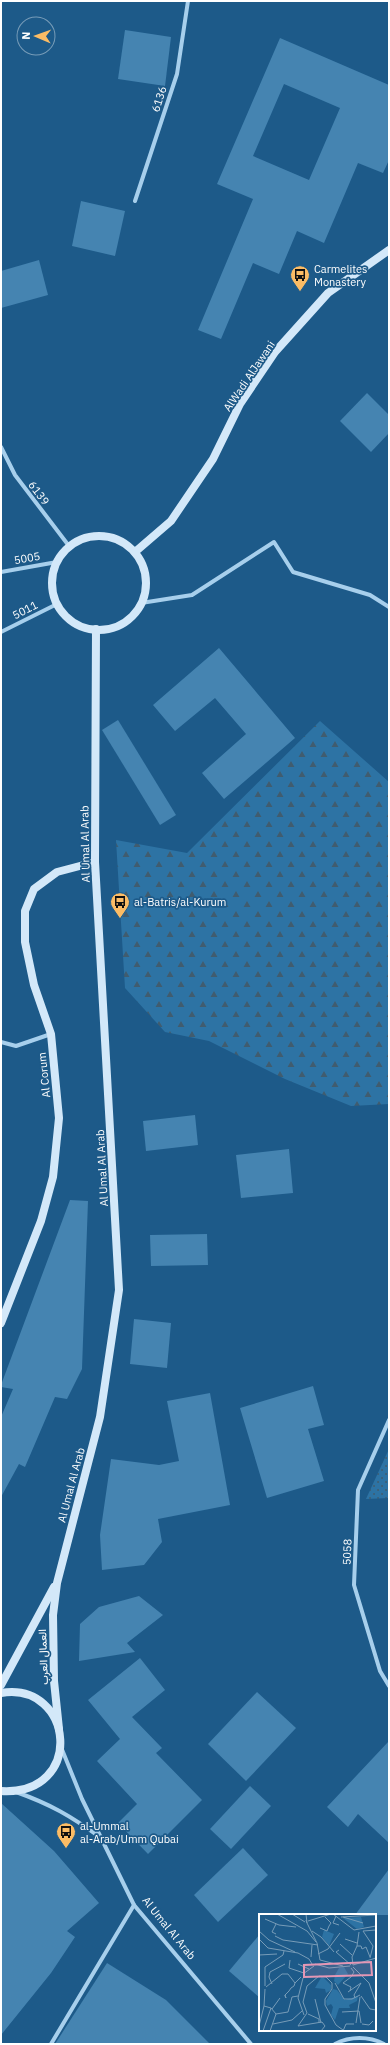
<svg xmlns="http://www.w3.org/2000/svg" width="390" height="2045" viewBox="0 0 390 2045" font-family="'IBM Plex Sans',Vazirmatn,sans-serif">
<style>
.grass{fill:url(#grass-dots)}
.forest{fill:url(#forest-firs)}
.building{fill:#4584b1;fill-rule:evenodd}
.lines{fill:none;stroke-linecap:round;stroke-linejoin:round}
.street{stroke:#a7cfec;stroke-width:4}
.secondary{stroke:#d3e8f9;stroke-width:8}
.labels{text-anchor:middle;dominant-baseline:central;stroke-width:3.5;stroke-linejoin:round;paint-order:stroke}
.street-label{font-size:11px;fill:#fff;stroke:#1d5a89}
.poi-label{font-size:11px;fill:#fff;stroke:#1d5a89;text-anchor:start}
.inset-road{fill:none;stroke:#779cb8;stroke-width:1}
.view{fill:#e497b5;fill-opacity:0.15;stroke:#e497b5;stroke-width:2}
.inset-edge{fill:none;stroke:#fff;stroke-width:2}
</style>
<defs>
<pattern id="grass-dots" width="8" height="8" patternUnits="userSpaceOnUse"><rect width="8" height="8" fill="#2d73a4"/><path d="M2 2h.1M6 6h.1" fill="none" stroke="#405c6f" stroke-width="1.8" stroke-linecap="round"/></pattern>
<pattern id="forest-firs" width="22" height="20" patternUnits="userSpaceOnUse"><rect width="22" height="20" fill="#2d73a4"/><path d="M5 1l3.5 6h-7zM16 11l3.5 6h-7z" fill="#405c6f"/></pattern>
</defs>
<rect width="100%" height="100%" fill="#1d5a89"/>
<!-- grass -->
<polygon class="grass" points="389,1449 389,1498 366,1499"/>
<!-- forest -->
<polygon class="forest" points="320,721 389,782 389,1104 351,1106 285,1079 209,1041 165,1032 125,988 116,840 187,853"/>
<!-- building -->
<g class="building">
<polygon points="125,30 171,37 165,86 118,79"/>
<path d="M280 38 389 85V160L383 173 358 163 324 243 297 231 279 274 253 263 221 339 198 330 253 199 217 184ZM284 84 340 108 309 180 253 156Z"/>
<polygon points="81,201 125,211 115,256 72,246"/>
<polygon points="39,260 48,295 1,308 1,271"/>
<polygon points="367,393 389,415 389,433 371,452 340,421"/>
<polygon points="219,648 295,738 224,799 202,773 246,734 215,698 175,731 153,705"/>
<polygon points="118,720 176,815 160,825 102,730"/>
<polygon points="195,1115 198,1145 146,1151 143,1121"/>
<polygon points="289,1149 293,1193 241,1198 236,1155"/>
<polygon points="70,1200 88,1201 82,1369 67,1399 55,1397 25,1467 19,1464 1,1497 1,1417 13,1389 1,1387 1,1385"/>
<polygon points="207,1234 208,1265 151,1266 150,1235"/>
<polygon points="134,1319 171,1323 167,1368 130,1364"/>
<polygon points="313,1386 324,1425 308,1429 324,1481 267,1498 240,1408"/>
<polygon points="210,1393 230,1505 158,1519 162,1542 144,1565 102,1570 100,1535 111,1459 159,1465 179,1461 167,1401"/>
<polygon points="139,1596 163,1615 127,1643 135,1652 79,1661 80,1624 99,1607"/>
<polygon points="140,1658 165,1690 132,1717 162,1748 156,1753 202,1800 148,1854 118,1823 137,1804 97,1761 120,1739 88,1700"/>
<polygon points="257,1692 296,1728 246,1781 208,1744"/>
<polygon points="389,1741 389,1843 358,1814 348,1827 327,1807"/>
<polygon points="250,1786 271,1806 231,1849 210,1829"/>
<polygon points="1,1803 54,1851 99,1903 67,1931 75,1937 51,1973 1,2035"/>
<polygon points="243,1848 268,1875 218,1922 194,1895"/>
<polygon points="389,1869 389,1915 355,1915"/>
<polygon points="260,1934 260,1998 229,1971"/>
<polygon points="107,1963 166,2000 210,2044 55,2044"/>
</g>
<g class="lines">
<!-- street -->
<g class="street">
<polyline points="135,201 177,74 188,1"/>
<polyline points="1,447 15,475 69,546"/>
<polyline points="1,572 57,562"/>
<polyline points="141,603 192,595 274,542 293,572 370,595 389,607"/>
<polyline points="1,632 57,604"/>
<polyline points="1,1042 16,1046 51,1034"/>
<polyline points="389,1420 358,1490 354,1585 380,1671 389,1686"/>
<polyline points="61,1747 82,1799 134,1905 251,2044"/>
<path d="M16 1792C50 1804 71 1816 101 1838"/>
<polyline points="51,2044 134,1905"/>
<path d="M335 2044C350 2036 369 2036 384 2044"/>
</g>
<!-- secondary -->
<g class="secondary">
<circle cx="99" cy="583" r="47"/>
<polyline points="135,552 171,521 213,459 240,404 275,352 328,293 389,250"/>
<polyline points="1,1323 41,1221 53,1177 59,1118 51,1034 34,985 25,942 25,911 34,889 57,872 95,862"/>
<polyline points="1,1685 54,1587"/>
<path d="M1 1693C74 1681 86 1796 1 1791"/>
<polyline points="59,1729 54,1681 53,1615 57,1583 100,1417 119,1290 95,862 96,629"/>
</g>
</g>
<!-- icons -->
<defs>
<g id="bus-pin" transform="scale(1)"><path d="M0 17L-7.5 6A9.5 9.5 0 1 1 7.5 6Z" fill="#fbbc65" stroke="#1d5a89"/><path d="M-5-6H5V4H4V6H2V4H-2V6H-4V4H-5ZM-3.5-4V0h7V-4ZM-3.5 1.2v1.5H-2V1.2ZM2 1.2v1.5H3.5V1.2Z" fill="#111"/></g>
</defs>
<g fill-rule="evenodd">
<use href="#bus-pin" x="300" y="275"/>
<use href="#bus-pin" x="120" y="902"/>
<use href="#bus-pin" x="66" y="1832"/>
</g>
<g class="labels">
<!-- street labels -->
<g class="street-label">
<text transform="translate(159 99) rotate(-72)">6136</text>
<text transform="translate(249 376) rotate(-56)">AlWadi AlJawani</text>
<text transform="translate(39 493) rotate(53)">6139</text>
<text transform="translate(27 558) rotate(-10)">5005</text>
<text transform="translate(25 610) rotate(-27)">5011</text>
<text transform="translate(85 844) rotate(-91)">Al Umal Al Arab</text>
<text transform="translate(44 1075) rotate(-96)">Al Corum</text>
<text transform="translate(102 1168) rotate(-93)">Al Umal Al Arab</text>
<text transform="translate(71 1485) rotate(-75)">Al Umal Al Arab</text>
<text transform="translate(347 1552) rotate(-88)">5058</text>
<text transform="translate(43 1657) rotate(-92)">العمال العرب</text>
<text transform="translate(169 1928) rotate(51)">Al Umal Al Arab</text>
</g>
<!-- poi labels -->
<g class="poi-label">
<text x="314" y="269">Carmelites<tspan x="314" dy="13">Monastery</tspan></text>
<text x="134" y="902">al-Batris/al-Kurum</text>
<text x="80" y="1826">al-Ummal<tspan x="80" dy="13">al-Arab/Umm Qubai</tspan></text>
</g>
</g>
<!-- overview -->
<g transform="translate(259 1914)">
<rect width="117" height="117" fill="#1d5a89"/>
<path d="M102 3 105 13 98 15 84 4ZM65 16 75 20 70 32 63 23ZM63 62 72 71V76L67 79 66 75 56 74ZM74 75 78 76 86 86 99 82 98 87 90 91 91 94H80L76 106 72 101 74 93 72 90 68 92 67 87Z" fill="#2d73a4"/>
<path d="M85 53 89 60 79 71 75 67 76 61 80 54Z" fill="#2d73a4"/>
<path class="inset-road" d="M18 0 48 17 57 28M33 0 46 8M47 0 48 9 47 6M74 0 95 16 117 12M77 2 74 9 80 11M82 3 117 1M84 3 104 9M6 5 20 11 37 13M49 7 72 0M48 9 58 29 61 46 84 52M61 14 68 17 70 12 72 9 66 3M0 17 10 26 36 38M53 17 62 23 75 38M104 17 114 32M104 17 117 16M17 20 13 18 17 10M16 22 24 26 59 31M0 25 9 34 39 39 50 45 53 50M86 25 98 29M81 30 93 41M98 32H102L103 35 107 33 111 43M80 36 77 38 92 51M59 40 69 35 81 19M0 41 18 40M52 43 53 31M111 44 114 32M31 46 30 54 45 59M39 50 50 55M56 50 70 54 91 52M94 51 93 43 98 32 100 18M94 51 117 44M94 53 110 69 117 89M44 60 55 52M44 64 39 84 45 101M76 69 85 85H93L101 81M13 70 10 63 11 58 26 50M6 72V53L24 41 25 37M7 73 23 60H29L36 69 42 63M91 77 92 73 84 69 92 63 95 58 92 54M89 78 102 69 95 81 96 84M26 81 27 84 26 82V81L30 77 32 74 35 72 36 69M102 82 111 95 117 96M56 85 62 109M5 92 12 94 17 100 11 117M13 95 21 84M83 98 100 97 102 109M17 100 29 98 33 83 39 82M49 100 60 105V109M97 109 101 83M14 110 33 106 43 97M103 110 110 111 114 107M0 112 5 92 6 75M4 117 12 94M62 117 66 112 63 108 39 112 48 99 44 88 48 72 60 62 67 63 73 69V75L66 85V91L77 111 84 116M84 117 87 110H95"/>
<path class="view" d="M112 48 113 61 45 63V51Z"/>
<rect width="117" height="117" class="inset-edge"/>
</g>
<!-- border -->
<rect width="390" height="2045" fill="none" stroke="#ffffff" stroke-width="4"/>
<!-- north arrow -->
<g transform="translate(36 36) rotate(272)"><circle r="19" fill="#1d5a89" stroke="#779cb8"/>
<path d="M0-3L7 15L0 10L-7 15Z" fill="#fbbc65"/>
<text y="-6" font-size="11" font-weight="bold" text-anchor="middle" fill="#ffffff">N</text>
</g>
</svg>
